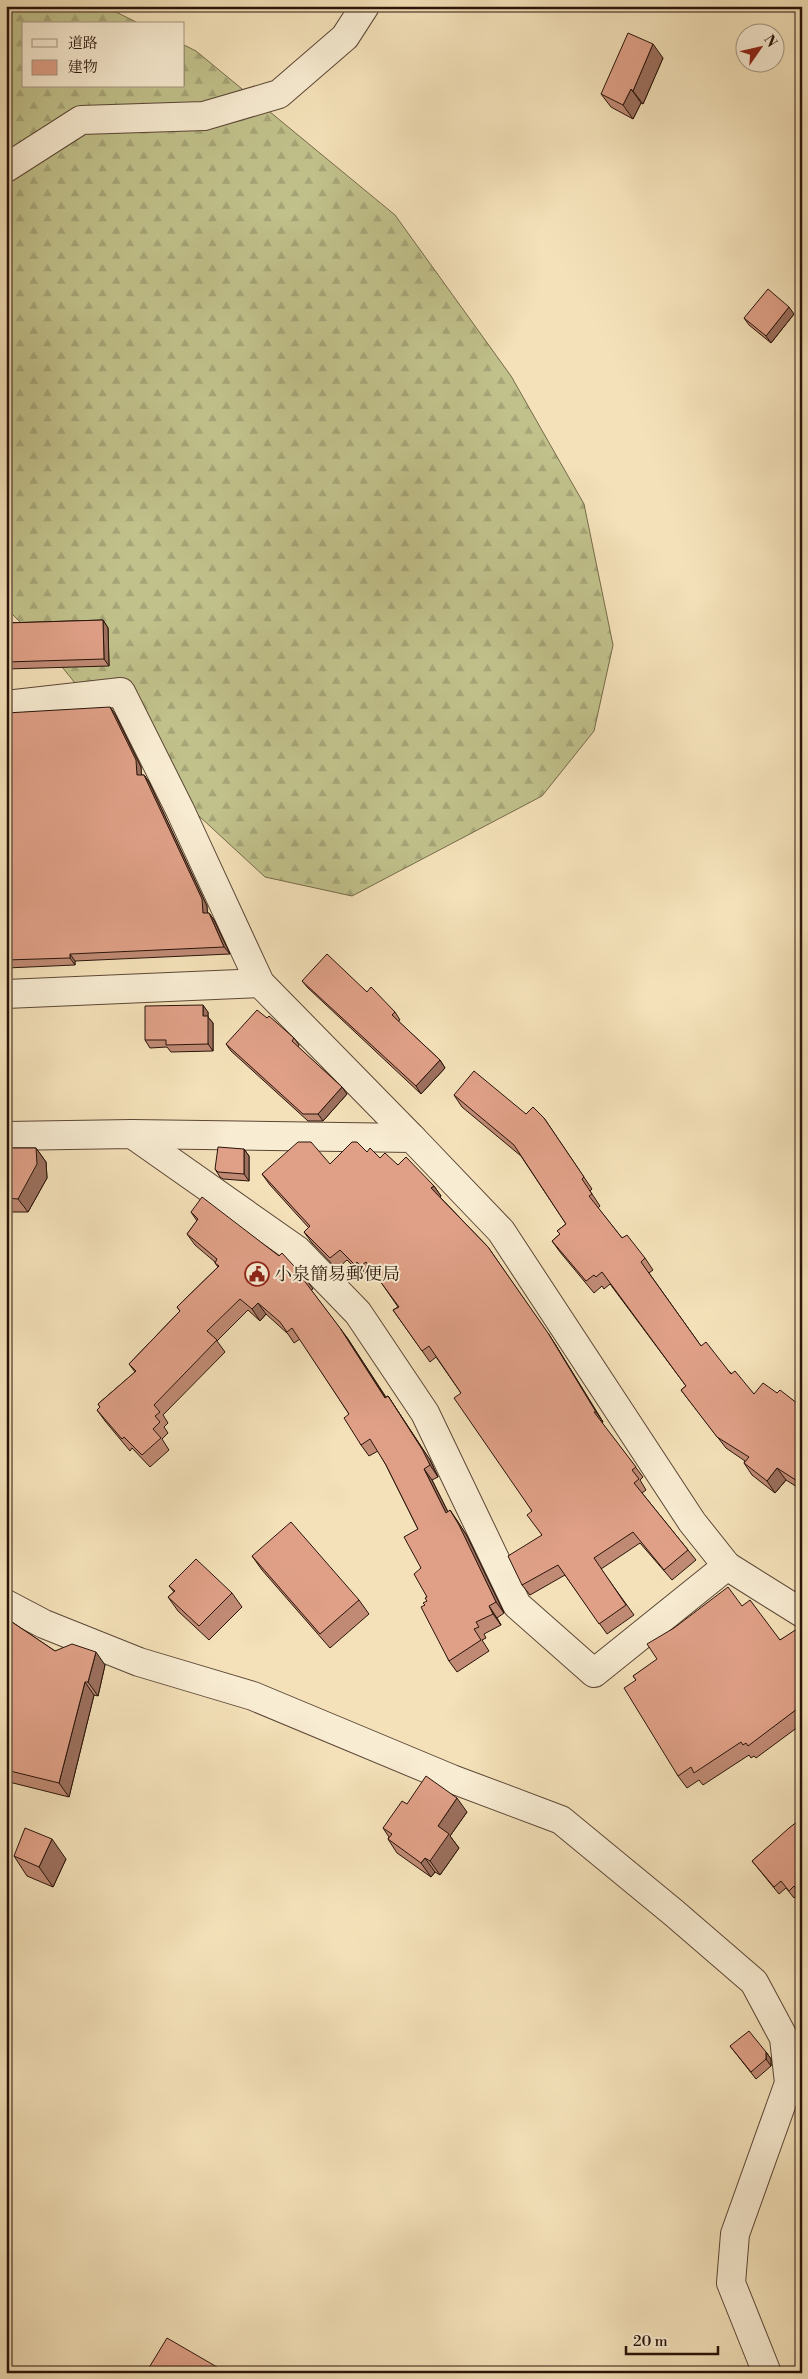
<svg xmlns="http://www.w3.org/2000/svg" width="808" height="2379" viewBox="0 0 808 2379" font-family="'Libre Bodoni','Noto Serif JP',serif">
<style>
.forest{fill:url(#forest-firs);stroke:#756a4a}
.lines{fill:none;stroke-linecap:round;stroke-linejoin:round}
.street-casing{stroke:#5c4736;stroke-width:30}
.street{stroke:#f8ecd2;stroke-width:28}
.wall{fill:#c08a74;stroke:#29140a}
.shaded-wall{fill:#9c705e;stroke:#29140a}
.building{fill:#dfa087;stroke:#29140a}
.labels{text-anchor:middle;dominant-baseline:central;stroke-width:4;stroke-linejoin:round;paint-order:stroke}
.poi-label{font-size:18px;fill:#29140a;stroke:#f8ecd2;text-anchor:start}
</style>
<defs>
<pattern id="forest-firs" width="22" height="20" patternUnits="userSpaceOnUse" patternTransform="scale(1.25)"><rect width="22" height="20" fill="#c1c18b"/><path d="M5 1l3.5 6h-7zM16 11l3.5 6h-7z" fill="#a6a577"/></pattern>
</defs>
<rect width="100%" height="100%" fill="#f4e1b9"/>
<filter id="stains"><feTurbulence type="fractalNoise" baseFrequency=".004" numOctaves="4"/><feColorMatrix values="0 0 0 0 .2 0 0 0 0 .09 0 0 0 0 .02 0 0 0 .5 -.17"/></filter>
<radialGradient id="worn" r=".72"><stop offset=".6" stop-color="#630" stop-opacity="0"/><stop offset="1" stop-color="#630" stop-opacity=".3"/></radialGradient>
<!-- forest -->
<polygon class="forest" points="6,6 104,6 140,24 24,24 24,86 184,86 184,45 196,51 395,215 511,376 584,504 613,645 594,731 542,796 352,896 265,877 133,755 50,652 6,608"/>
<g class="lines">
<!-- street casing -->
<g class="street-casing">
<g id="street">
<polyline points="6,168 81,120 204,116 279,94 345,37 365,6"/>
<polyline points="6,705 121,692 180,810 260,983 412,1138"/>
<polyline points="6,994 260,983"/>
<polyline points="132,1134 297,1250 358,1313 425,1413 517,1605 594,1673 727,1566"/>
<polyline points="6,1136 132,1134 412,1138 501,1231 692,1522 727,1566 802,1613"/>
<polyline points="6,1604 44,1624 139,1662 253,1696 452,1779 561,1820 674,1913 754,1982 784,2038 789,2083 735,2234 731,2283 767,2373"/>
</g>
</g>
<!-- street -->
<use href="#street" class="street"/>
</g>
<!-- wall -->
<g class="wall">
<polygon points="663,58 643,104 641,103 633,119 611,107 601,94"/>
<polygon points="794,314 771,343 749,325 744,318"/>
<polygon points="103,620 108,628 109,666 6,669 6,623"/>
<polygon points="6,713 115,714 141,767 141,775 144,775 149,782 207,906 207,913 209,913 214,920 230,954 75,961 75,965 6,968"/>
<polygon points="302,981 367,992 395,1012 400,1020 398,1021 440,1060 445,1068 421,1094 308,988"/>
<polygon points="208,1012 208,1017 213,1023 213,1051 171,1052 167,1047 150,1048 145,1040"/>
<polygon points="267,1018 294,1038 299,1045 298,1047 342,1087 347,1094 323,1121 308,1121 231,1051 226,1044"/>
<polygon points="454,1095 526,1114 544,1118 592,1189 590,1191 600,1206 598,1208 622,1238 645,1258 653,1270 649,1273 701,1346 754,1394 777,1393 802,1407 802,1490 786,1480 775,1493 752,1475 744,1463 745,1461 726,1448 681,1390 686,1386 610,1284 604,1289 602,1286 594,1293 560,1252 552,1241 560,1234 557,1231 566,1224 521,1156 462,1107"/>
<polygon points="6,1148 36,1148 46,1162 47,1178 28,1212 6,1212"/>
<polygon points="244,1149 249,1156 249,1181 223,1179 220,1177 215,1169"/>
<polygon points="367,1152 380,1158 398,1165 434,1186 441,1196 440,1197 488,1247 555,1344 603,1422 602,1423 643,1477 640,1480 646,1490 642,1493 688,1550 696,1560 672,1580 640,1543 601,1569 634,1615 607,1634 565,1575 530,1595 522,1585 542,1535 532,1511 461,1393 436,1357 430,1362 393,1310 398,1307 374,1272 369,1277 365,1273 362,1275 347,1260 337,1269 312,1243 304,1232 309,1228 270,1185 262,1174 330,1164"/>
<polygon points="191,1212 305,1278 313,1289 311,1290 348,1339 386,1397 388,1396 430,1460 438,1477 432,1480 448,1512 450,1510 458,1522 467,1536 504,1613 497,1618 501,1625 484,1634 486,1638 482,1640 489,1651 457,1672 449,1661 425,1605 427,1601 427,1597 421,1568 418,1529 386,1465 378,1451 369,1456 361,1445 349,1414 300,1339 294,1343 288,1334 266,1314 260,1321 248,1310 217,1341 225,1352 163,1415 168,1423 164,1427 168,1433 162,1439 169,1450 150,1467 132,1448 130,1451 105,1421 97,1410 100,1407 98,1404 135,1372 129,1364 180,1311 177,1307 218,1267 215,1263 215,1262 195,1245 187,1234 197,1221"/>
<polygon points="252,1556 359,1600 369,1614 330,1648 262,1570"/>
<polygon points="169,1586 232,1593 242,1607 209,1640 178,1611 168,1597 174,1592"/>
<polygon points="742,1606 780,1640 802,1629 802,1724 756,1758 754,1756 751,1758 749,1755 703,1785 699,1780 687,1788 678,1776 636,1680 633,1676"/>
<polygon points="6,1618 55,1651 105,1665 98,1696 94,1695 69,1797 9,1782 6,1788"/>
<polygon points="407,1804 467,1812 450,1836 459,1848 440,1875 435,1872 431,1877 397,1853 388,1839 389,1837 383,1828"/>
<polygon points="802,1818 802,1897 799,1894 794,1898 786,1888 779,1894 752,1861"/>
<polygon points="14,1856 66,1859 53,1887 27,1876"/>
<polygon points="730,2046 766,2052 771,2059 771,2066 756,2079"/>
</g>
<!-- shaded-wall -->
<g class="shaded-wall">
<polygon points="653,44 663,58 643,104 633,91"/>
<polygon points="631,89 641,103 633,119 623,105"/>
<polygon points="789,307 794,314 771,343 766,336"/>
<polygon points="103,620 108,628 109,666 104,659"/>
<polygon points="110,707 115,714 141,767 142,782 137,775"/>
<polygon points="144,775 149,782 207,906 208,920 203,913"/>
<polygon points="209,913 214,920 230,954 224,947"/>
<polygon points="70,954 75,961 75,965 70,958"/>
<polygon points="203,1005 208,1012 208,1017 213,1023 213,1051 208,1044 203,1016"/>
<polygon points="440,1060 445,1068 421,1094 416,1086"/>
<polygon points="342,1087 347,1094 323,1121 318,1114"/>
<polygon points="36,1148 46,1162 47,1178 28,1212 18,1199"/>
<polygon points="244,1149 249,1156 249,1181 244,1174"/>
<polygon points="434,1186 441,1196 439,1199 431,1188"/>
<polygon points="357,1262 365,1273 362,1275 355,1265"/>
<polygon points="258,1303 266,1314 260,1321 252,1309"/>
<polygon points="340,1328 348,1339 393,1409 385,1398"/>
<polygon points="548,1333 555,1344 603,1422 596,1412"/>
<polygon points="388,1396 430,1460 438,1477 430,1465"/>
<polygon points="777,1468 786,1480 775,1493 767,1481"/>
<polygon points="424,1469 432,1480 454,1524 446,1513"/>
<polygon points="450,1510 458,1522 467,1536 504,1613 496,1602"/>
<polygon points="489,1606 497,1618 501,1625 493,1614"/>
<polygon points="96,1652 105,1665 98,1696 88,1682"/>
<polygon points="85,1682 94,1695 69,1797 59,1783"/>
<polygon points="6,1778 9,1782 6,1788"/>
<polygon points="457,1798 467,1812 450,1836 459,1848 440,1875 430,1861 438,1826"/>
<polygon points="52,1839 66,1859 53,1887 39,1867"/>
<polygon points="425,1858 435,1872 431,1877 421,1863"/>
<polygon points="766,2052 771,2059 771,2066 766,2059"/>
<polygon points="217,2367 221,2373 213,2373"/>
</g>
<!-- building -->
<g class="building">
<polygon points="628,33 653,44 633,91 631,89 623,105 601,94"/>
<polygon points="768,289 789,307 766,336 744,318"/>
<polygon points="103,620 104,659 6,662 6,623"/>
<polygon points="110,707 136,760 137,775 144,775 202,899 203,913 209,913 224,947 70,954 70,958 6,960 6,713"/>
<polygon points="327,954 367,992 371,987 395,1012 392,1015 440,1060 416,1086 302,981"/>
<polygon points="203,1005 203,1016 208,1016 208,1044 166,1045 166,1040 145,1040 145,1006"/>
<polygon points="257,1010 267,1018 269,1016 294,1038 292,1041 342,1087 318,1114 303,1114 226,1044"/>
<polygon points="474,1071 526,1114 533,1107 544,1118 584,1177 582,1179 592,1194 589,1196 622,1238 627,1235 645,1258 641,1262 701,1346 706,1342 731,1374 735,1371 754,1394 763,1383 777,1393 780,1390 802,1407 802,1484 777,1468 767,1481 744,1463 749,1457 717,1437 681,1390 686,1386 602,1272 596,1277 594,1275 586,1281 552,1241 560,1234 557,1231 566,1224 514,1145 454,1095"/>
<polygon points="298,1142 311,1142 330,1164 352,1142 357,1142 367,1152 370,1148 380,1158 385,1153 398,1165 406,1157 434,1186 431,1188 488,1247 548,1333 596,1412 594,1412 636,1467 632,1470 639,1479 634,1483 688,1550 664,1570 633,1532 594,1558 626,1605 599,1624 558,1565 522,1585 508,1556 542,1535 527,1515 532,1511 454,1398 461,1393 429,1346 422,1351 393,1310 399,1307 366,1262 361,1266 357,1262 355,1265 340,1250 330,1258 304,1232 310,1226 262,1174"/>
<polygon points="218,1147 244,1149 244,1174 218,1172 215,1169"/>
<polygon points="6,1148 36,1148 37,1164 18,1199 6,1198"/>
<polygon points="202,1197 279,1256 282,1253 305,1278 303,1279 340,1328 385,1398 388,1396 422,1449 430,1465 424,1469 446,1513 450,1510 459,1525 496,1602 489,1606 493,1614 476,1622 479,1627 474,1629 481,1640 449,1661 421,1607 425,1605 423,1603 427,1601 425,1598 427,1597 414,1574 421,1568 404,1537 418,1529 386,1465 370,1439 361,1445 344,1418 349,1414 292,1328 287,1332 280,1322 258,1303 252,1309 240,1299 207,1331 217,1340 154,1405 160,1412 155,1416 160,1422 153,1429 161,1438 142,1455 124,1437 122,1439 97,1410 100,1407 98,1404 136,1371 129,1364 180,1311 177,1307 219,1266 215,1263 217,1259 187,1234 198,1219 191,1212"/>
<polygon points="291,1522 359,1600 320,1634 252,1556"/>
<polygon points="196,1559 232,1593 199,1626 168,1597 175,1591 169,1586"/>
<polygon points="728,1587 742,1606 750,1600 780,1640 800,1627 802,1629 802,1707 801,1706 748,1746 746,1743 743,1745 741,1742 694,1773 691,1767 678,1776 624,1688 636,1680 633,1676 657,1659 647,1644 674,1628"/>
<polygon points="6,1618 55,1651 72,1644 96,1652 88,1682 85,1682 59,1783 6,1770"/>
<polygon points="426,1776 457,1798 438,1826 449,1834 430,1861 425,1858 421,1863 388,1839 392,1834 383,1828 402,1801 407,1804"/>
<polygon points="802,1818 802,1895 794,1886 789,1891 781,1881 774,1887 752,1861 789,1828"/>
<polygon points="25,1828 52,1839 39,1867 14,1856"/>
<polygon points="749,2031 766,2052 766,2059 751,2072 730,2046"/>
<polygon points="802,2049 802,2080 799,2077 797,2052"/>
<polygon points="167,2338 217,2367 213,2373 151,2373 147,2371"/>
</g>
<!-- icons -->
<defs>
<g id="civic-ring" transform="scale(1.25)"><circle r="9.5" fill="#f8ecd2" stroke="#8f2418" stroke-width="1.5"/><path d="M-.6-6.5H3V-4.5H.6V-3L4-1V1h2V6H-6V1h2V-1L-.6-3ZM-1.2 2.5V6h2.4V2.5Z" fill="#8f2418"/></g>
</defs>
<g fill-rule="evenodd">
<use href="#civic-ring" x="257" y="1274"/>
</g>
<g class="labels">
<!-- poi labels -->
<g class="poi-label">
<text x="274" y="1274">小泉簡易郵便局</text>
</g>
</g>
<!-- margin -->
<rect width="808" height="2379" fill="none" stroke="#f4e1b9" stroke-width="25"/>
<rect x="8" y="8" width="793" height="2364" fill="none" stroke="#29140a" stroke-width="2.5"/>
<rect x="12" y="12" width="783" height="2354" fill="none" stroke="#29140a"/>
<!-- legend -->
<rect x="22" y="22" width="162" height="65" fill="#f8ecd2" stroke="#a59682"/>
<rect x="32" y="39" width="25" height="8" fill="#f8ecd2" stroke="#a59682"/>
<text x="68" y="48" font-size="15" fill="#29140a">道路</text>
<rect x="32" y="60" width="25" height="15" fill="#dfa087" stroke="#a59682"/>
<text x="68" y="72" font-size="15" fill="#29140a">建物</text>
<!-- north arrow -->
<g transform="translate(760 48) rotate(56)"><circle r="24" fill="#f8ecd2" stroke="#a59682"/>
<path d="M0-4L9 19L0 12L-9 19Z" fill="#8f2418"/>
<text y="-8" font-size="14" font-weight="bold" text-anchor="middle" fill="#29140a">N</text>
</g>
<!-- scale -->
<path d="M626 2346v8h92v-8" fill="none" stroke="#29140a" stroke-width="2.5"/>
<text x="633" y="2346" font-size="15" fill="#29140a" stroke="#f8ecd2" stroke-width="4" paint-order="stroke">20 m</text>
<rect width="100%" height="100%" filter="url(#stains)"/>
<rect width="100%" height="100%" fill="url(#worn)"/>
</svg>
